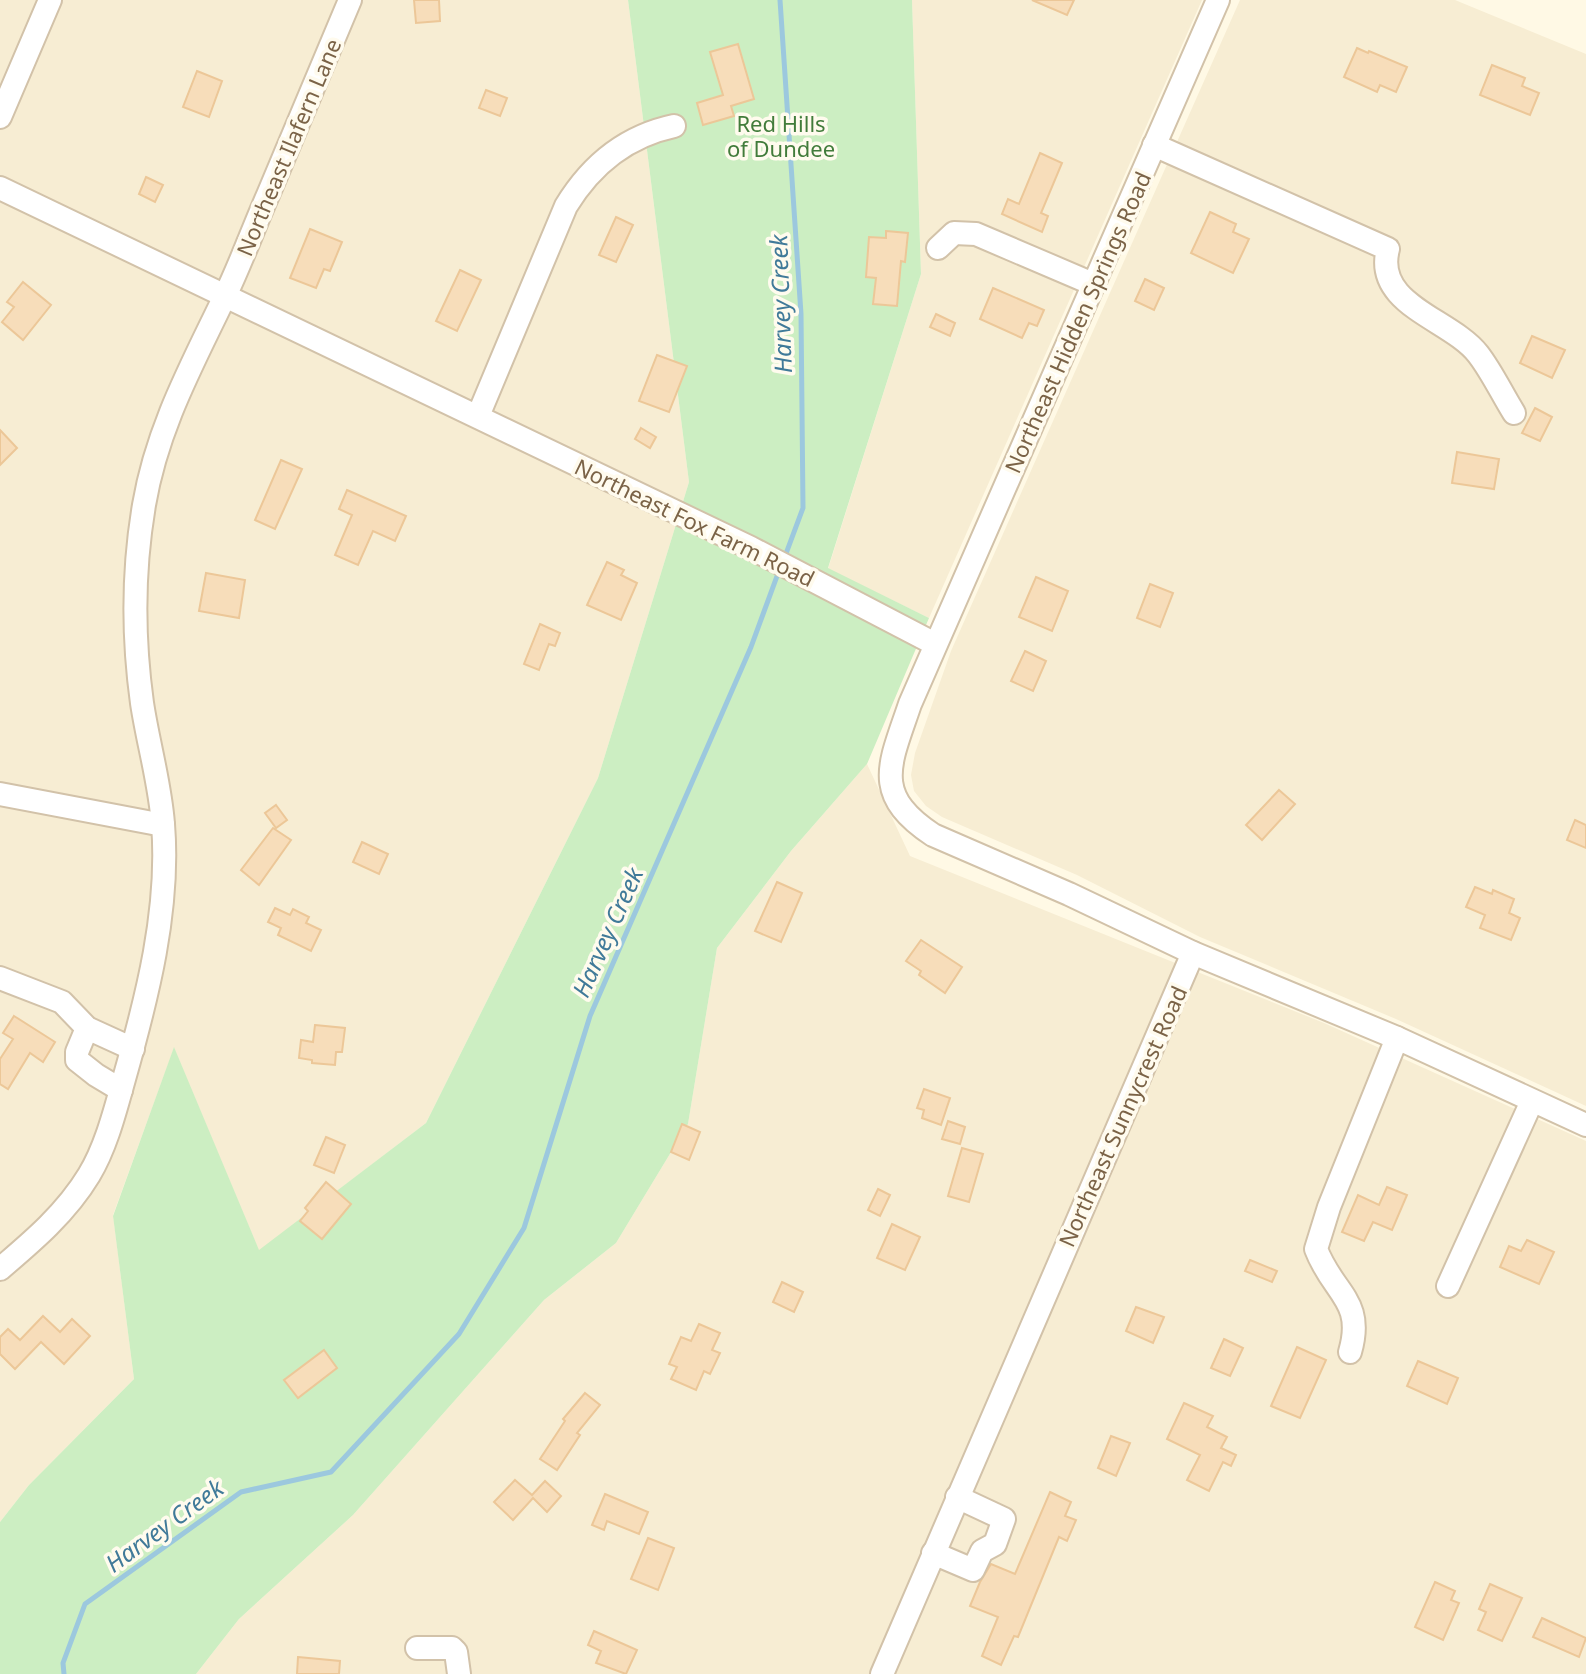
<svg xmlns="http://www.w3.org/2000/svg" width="1586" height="1674" viewBox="0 0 1586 1674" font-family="'Noto Sans',sans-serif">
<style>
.residential{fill:#f7edd3}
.green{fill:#cceec2}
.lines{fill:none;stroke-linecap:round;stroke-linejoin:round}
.stream{stroke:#9cc8de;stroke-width:5}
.building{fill:#f7ddba;stroke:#ecc798;stroke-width:2}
.minor-casing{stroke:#d2c2a9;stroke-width:26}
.minor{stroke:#fff;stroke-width:22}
.labels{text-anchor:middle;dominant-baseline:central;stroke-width:7;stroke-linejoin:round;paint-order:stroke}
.park-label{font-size:22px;fill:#427c3b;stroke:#fffbee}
.street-label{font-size:22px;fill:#7b6347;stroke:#fffbee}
.water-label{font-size:24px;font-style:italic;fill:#407a99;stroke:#fffbee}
</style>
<rect width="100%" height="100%" fill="#fff9e5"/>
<!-- residential -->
<g class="residential">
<polygon points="0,0 628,0 689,482 598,778 426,1123 259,1251 174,1048 113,1215 134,1379 29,1485 0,1522"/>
<polygon points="912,0 1202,0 929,618 828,569 921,274"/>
<polygon points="1240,0 1455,0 1586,54 1586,1106 1396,1019 1200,937 1077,875 942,817 926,806 914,791 911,775 915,753 951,651"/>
<polygon points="867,764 910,856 1324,1023 1586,1141 1586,1674 196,1674 239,1619 353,1515 544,1300 616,1243 688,1124 717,948 791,851"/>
</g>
<!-- green -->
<polygon class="green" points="628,0 912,0 921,274 828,568 929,618 867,764 791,851 717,948 688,1124 616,1243 544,1300 353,1515 239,1619 196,1674 0,1674 0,1522 29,1485 134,1379 113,1216 174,1047 259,1250 426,1123 598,778 689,482"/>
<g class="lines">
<!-- stream -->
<g class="stream">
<polyline points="780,0 801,314 803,508 784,559"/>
<polyline points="64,1674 63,1663 85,1604 241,1492 331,1472 459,1334 524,1228 590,1016 751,647 780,568"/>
</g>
</g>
<!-- building -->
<g class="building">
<polygon points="414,0 439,0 440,21 416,23"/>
<polygon points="1032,0 1074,0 1067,15"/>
<polygon points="738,44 754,99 731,106 734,116 703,125 697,103 723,95 710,52"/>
<polygon points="1357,48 1368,53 1369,51 1407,67 1396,92 1380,85 1377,92 1344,77"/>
<polygon points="1492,65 1525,78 1522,86 1539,93 1530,115 1480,95"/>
<polygon points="197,71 222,81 209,117 183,107"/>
<polygon points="486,90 507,98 500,116 479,108"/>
<polygon points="1040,153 1062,163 1041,213 1048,216 1042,232 1002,214 1008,199 1019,204"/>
<polygon points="146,177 163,185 155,202 139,194"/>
<polygon points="1210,212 1236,224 1233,232 1249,239 1233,273 1191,253"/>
<polygon points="616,217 633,225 616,262 599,255"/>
<polygon points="310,229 342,242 330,271 324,269 316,288 290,278"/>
<polygon points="886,231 908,233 905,262 901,261 897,306 873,304 876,278 866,277 869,237 886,238"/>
<polygon points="460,270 481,280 457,331 436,321"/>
<polygon points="1145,279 1164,288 1154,310 1135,301"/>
<polygon points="23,282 51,305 23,340 2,322 14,307 7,302"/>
<polygon points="993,288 1044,310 1037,326 1029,323 1022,338 980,319"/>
<polygon points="936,314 955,323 950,336 930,327"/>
<polygon points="1532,336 1565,350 1552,378 1520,363"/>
<polygon points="657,355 687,366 669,412 639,401"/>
<polygon points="1535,408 1552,417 1540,441 1522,433"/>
<polygon points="641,428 656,437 650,448 635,439"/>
<polygon points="0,430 17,448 0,465"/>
<polygon points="1457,452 1499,459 1494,489 1452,483"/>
<polygon points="281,460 302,469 275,529 255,520"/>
<polygon points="347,490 406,516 395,541 373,531 358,565 335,555 352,515 339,509"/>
<polygon points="607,562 624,570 621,575 637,583 621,620 587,605"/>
<polygon points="206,573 245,580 239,618 199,611"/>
<polygon points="1036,577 1068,591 1052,631 1019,617"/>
<polygon points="1150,584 1173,593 1160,627 1137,618"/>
<polygon points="540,624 560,633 555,646 549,644 539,670 524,664"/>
<polygon points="1025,651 1046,661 1033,691 1011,681"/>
<polygon points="1279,790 1295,804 1262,840 1246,825"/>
<polygon points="276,805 287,820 276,828 265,813"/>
<polygon points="1575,820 1586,825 1586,848 1567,840"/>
<polygon points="273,828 291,840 259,885 241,870"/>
<polygon points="362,842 388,854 379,874 353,862"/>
<polygon points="777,882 802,893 781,942 755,931"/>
<polygon points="1475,887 1492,894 1493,890 1514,899 1509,913 1520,918 1511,940 1480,928 1485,915 1466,907"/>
<polygon points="275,908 290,915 293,909 309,917 306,923 321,930 311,951 278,935 281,928 268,922"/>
<polygon points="921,940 962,967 945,993 919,975 921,971 906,961"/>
<polygon points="14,1016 55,1042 43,1062 30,1053 8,1089 0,1084 0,1059 13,1039 3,1033"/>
<polygon points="315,1025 345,1028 342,1052 336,1052 335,1065 312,1063 312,1060 299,1058 301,1040 313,1042"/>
<polygon points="924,1089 950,1098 941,1125 922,1118 924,1110 917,1108"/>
<polygon points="948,1121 965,1127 960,1144 942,1139"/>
<polygon points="682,1124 700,1132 689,1160 671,1152"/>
<polygon points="326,1137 345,1145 334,1173 314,1165"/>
<polygon points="962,1148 983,1154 969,1202 948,1196"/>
<polygon points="326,1182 351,1204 322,1239 300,1221 308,1211 305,1208"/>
<polygon points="1387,1187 1407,1195 1392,1230 1373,1222 1364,1241 1342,1232 1358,1195 1379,1205"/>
<polygon points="878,1189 890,1195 880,1216 868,1210"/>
<polygon points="892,1224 920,1237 905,1270 877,1258"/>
<polygon points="1527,1240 1554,1252 1539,1284 1500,1267 1509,1246 1521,1251"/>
<polygon points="1250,1260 1277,1271 1272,1282 1245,1271"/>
<polygon points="782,1282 803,1292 794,1312 773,1302"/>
<polygon points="1136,1307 1164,1317 1153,1343 1126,1331"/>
<polygon points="43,1316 60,1332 72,1319 90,1336 64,1364 41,1342 15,1369 0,1354 0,1337 8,1329 20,1340"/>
<polygon points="699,1324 720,1333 712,1350 720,1353 710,1374 704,1371 696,1390 671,1379 677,1367 669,1364 681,1337 691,1341"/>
<polygon points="1224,1339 1243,1348 1230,1376 1211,1368"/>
<polygon points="1297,1347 1326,1360 1300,1418 1271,1406"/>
<polygon points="324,1350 337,1368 298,1398 284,1380"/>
<polygon points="1418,1361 1458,1378 1447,1404 1407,1386"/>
<polygon points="585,1393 600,1405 577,1433 580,1435 557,1470 540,1459 565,1421 563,1419"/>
<polygon points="1184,1403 1213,1416 1207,1427 1227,1437 1221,1448 1236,1455 1231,1466 1223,1462 1209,1491 1187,1480 1200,1455 1167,1439"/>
<polygon points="1111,1436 1130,1443 1116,1476 1098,1468"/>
<polygon points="515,1480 532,1495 545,1481 561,1496 547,1512 533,1498 513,1520 494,1502"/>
<polygon points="1050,1492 1071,1502 1065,1516 1076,1520 1067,1541 1059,1537 1018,1637 1014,1636 1001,1665 982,1656 998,1617 970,1606 980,1582 991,1564 1015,1574"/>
<polygon points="605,1494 648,1512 639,1534 607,1521 604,1530 592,1525"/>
<polygon points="648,1538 674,1548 658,1590 631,1579"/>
<polygon points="1435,1582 1455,1591 1451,1600 1459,1603 1443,1640 1415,1627"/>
<polygon points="1490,1584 1522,1598 1502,1641 1478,1630 1486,1612 1479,1609"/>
<polygon points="1542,1618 1586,1638 1579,1657 1533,1637"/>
<polygon points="594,1631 637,1650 626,1674 596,1663 601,1651 588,1645"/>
<polygon points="298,1657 340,1661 339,1674 297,1674"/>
</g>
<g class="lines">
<!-- minor casing -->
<g class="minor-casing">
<g id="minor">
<path d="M1218 0 910 704C890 764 871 794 933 835L1069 894 1193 953 1397 1038 1586 1125"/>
<polyline points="0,117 50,0"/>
<path d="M1154 145 1388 249C1373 305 1451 319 1478 354 1492 372 1502 394 1514 413"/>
<polyline points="0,188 751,548 935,644"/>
<polyline points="938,248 954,233 976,234 1093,284"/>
<path d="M478 416 566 206C591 165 627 136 674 126"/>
<polyline points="0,794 163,825"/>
<polyline points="0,978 62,1002 87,1028 133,1049"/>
<polyline points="87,1028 77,1052 77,1060 96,1075 121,1090"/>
<path d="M0 1269C33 1241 66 1213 89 1175 106 1147 115 1111 124 1079 147 998 170 909 163 824 160 783 148 743 142 703 133 638 133 570 144 505 157 428 192 365 225 296 241 263 253 229 268 195 295 130 322 65 350 0"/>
<polyline points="1448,1286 1532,1101"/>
<path d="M1350 1352C1365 1300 1333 1294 1316 1249L1329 1207 1397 1038"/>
<polyline points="933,1553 973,1570 982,1551 995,1544 1004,1519 957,1497"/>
<polyline points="417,1648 452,1648 456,1652 459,1674"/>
<polyline points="882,1674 1193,953"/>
</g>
</g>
<!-- minor -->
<use href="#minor" class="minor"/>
</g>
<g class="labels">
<!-- park labels -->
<g class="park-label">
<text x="781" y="123">Red Hills<tspan x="781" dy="25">of Dundee</tspan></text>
</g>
<!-- street labels -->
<g class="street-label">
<text transform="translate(288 147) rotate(-67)">Northeast Ilafern Lane</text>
<text transform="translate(1077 322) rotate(-66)">Northeast Hidden Springs Road</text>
<text transform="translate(695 522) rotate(26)">Northeast Fox Farm Road</text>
<text transform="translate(1122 1116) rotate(-66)">Northeast Sunnycrest Road</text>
</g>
<!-- water labels -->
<g class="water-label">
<text transform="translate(780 304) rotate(-92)">Harvey Creek</text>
<text transform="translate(607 932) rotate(-66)">Harvey Creek</text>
<text transform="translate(164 1525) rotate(-36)">Harvey Creek</text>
</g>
</g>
</svg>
